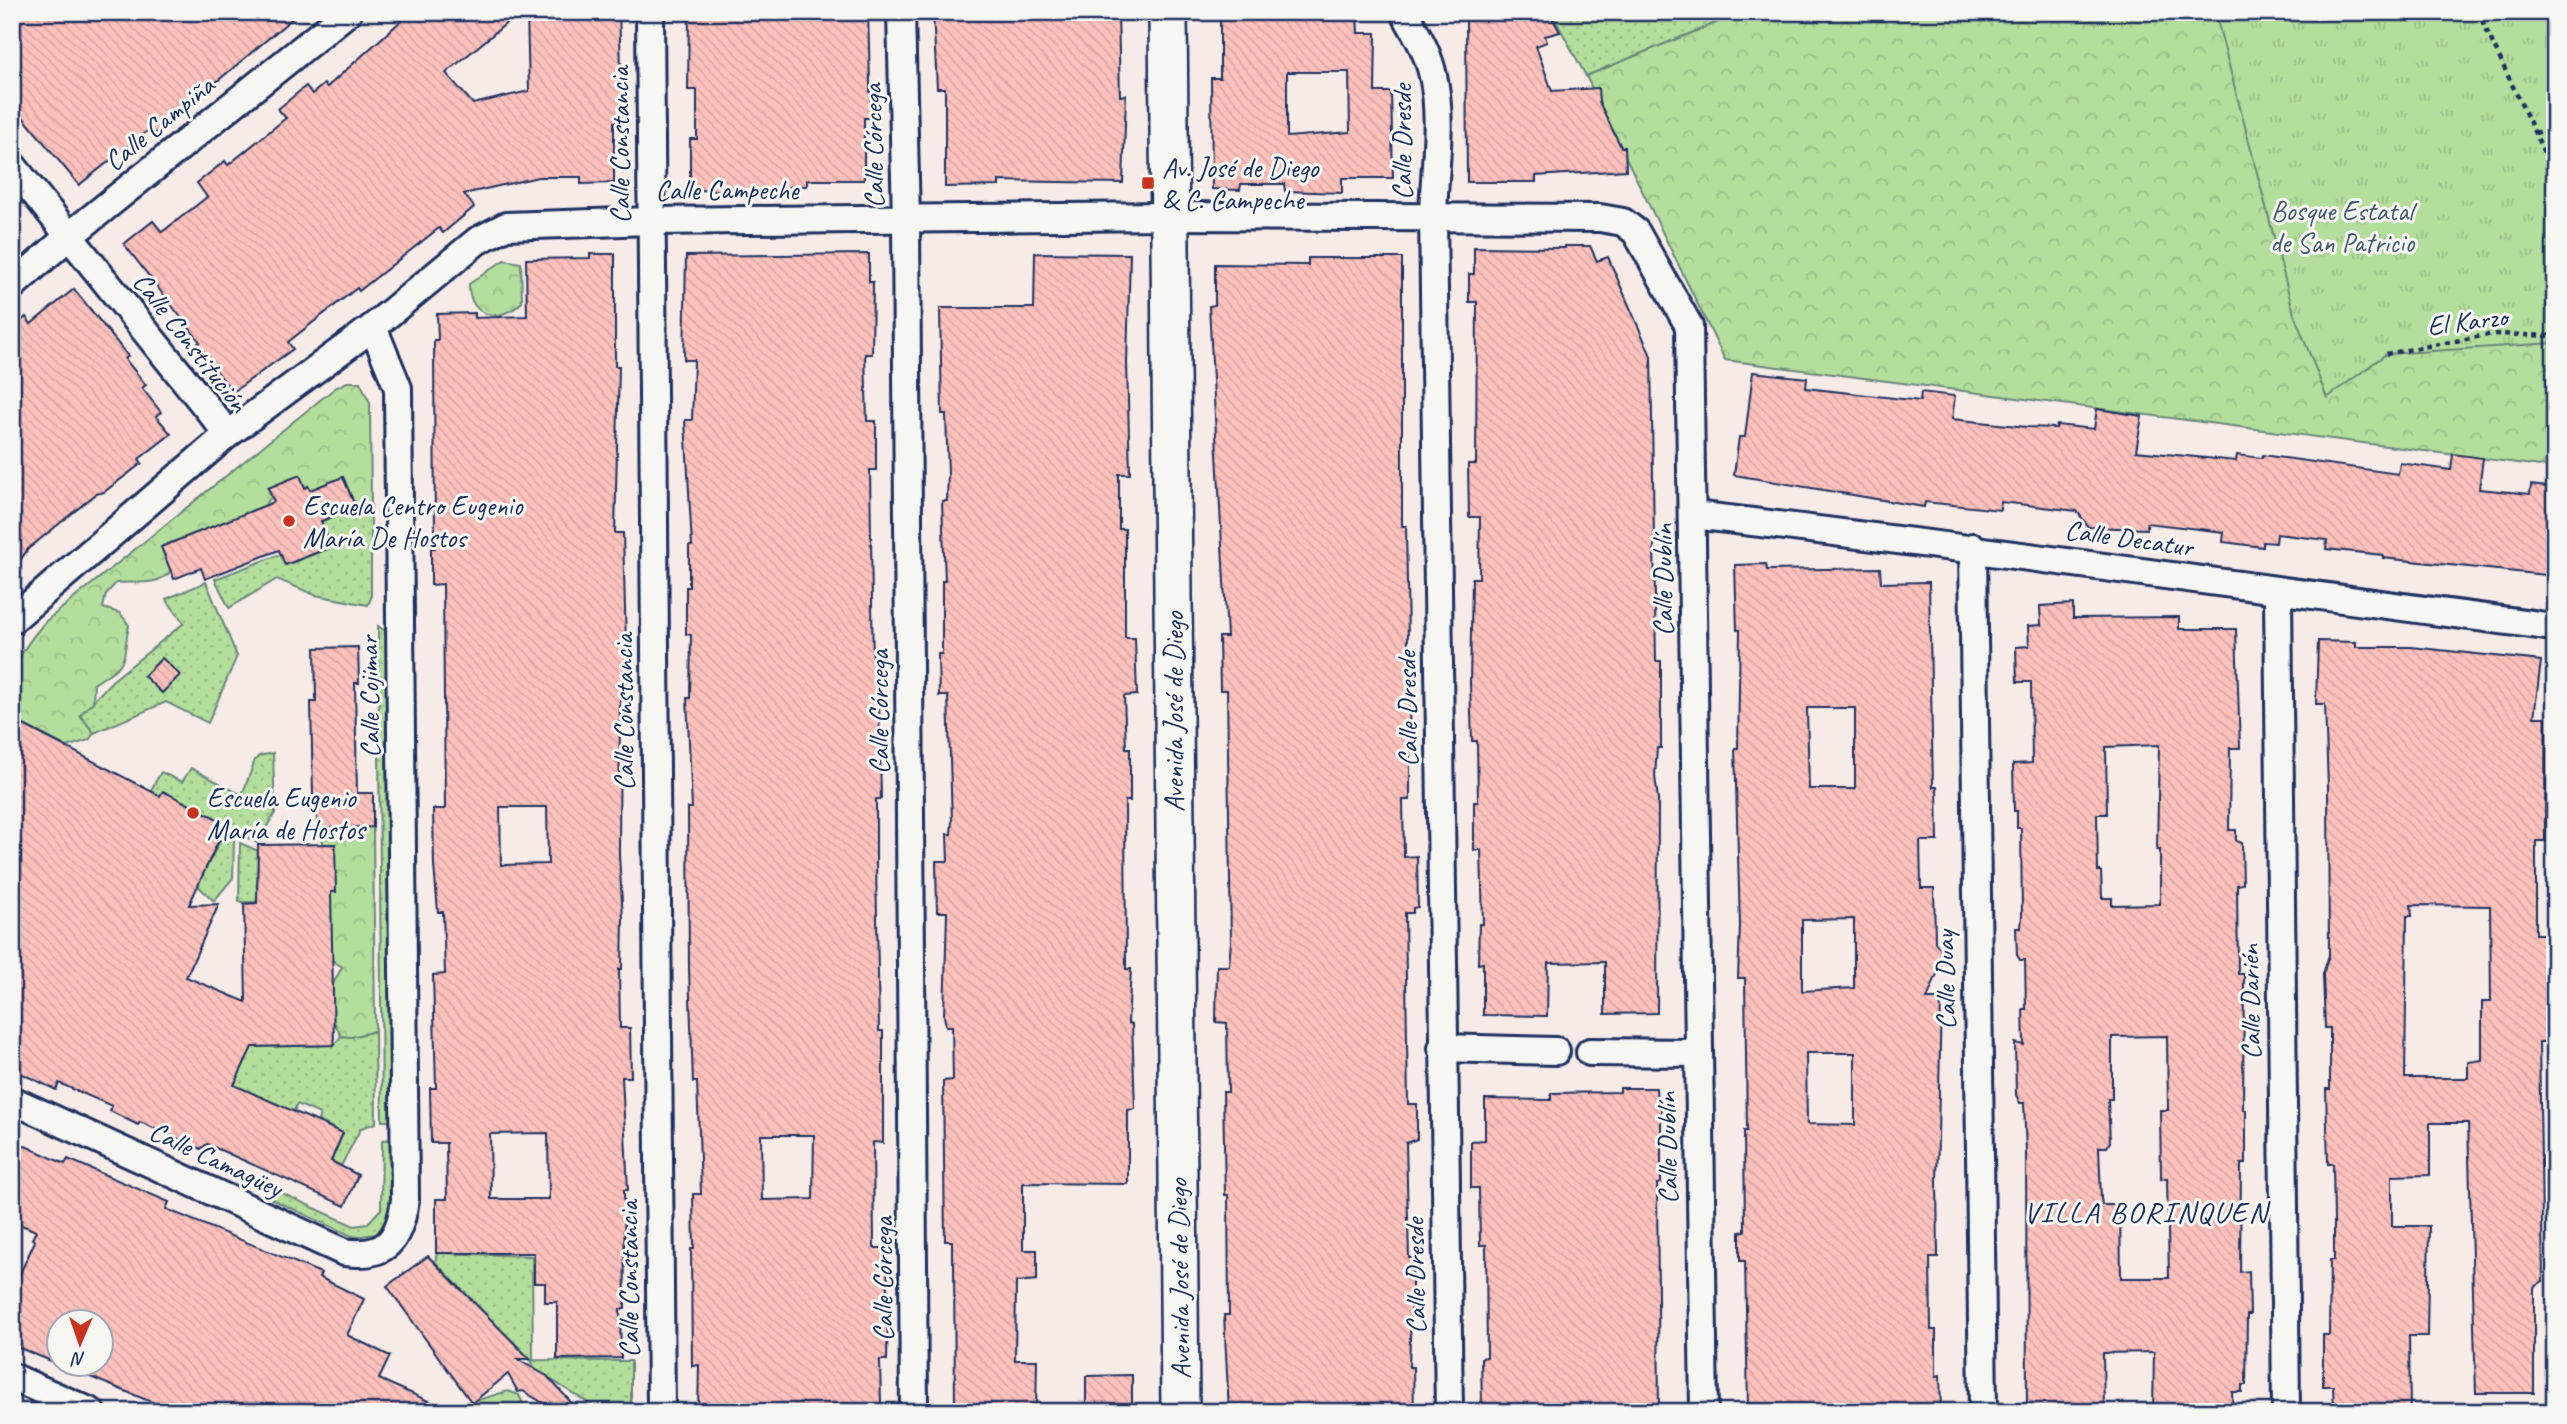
<svg xmlns="http://www.w3.org/2000/svg" width="2567" height="1424" viewBox="0 0 2567 1424" font-family="Caveat,sans-serif">
<style>
.grass{fill:url(#grass-dots);stroke:#68867c;stroke-width:2}
.forest{fill:url(#forest-crowns);stroke:#68867c;stroke-width:2}
.park{fill:url(#park-tufts);stroke:#68867c;stroke-width:2}
.building{fill:url(#building-back-hatch);stroke:#1b2f5e;stroke-width:2;fill-rule:evenodd}
.lines{fill:none;stroke-linecap:round;stroke-linejoin:round}
.minor-casing{stroke:#1b2f5e;stroke-width:32}
.secondary-casing{stroke:#1b2f5e;stroke-width:42}
.path{stroke:#1b2f5e;stroke-width:4.5;stroke-dasharray:5 5;stroke-linecap:butt}
.minor{stroke:#f6f6f2;stroke-width:26}
.secondary{stroke:#f6f6f2;stroke-width:37}
.poi-dot{fill:#c8321e;stroke:#f6f6f2;stroke-width:2.5}
.labels{text-anchor:middle;dominant-baseline:central;stroke-width:6;stroke-linejoin:round;paint-order:stroke}
.street-label{font-size:28px;fill:#1b2f5e;stroke:#f6f6f2}
.poi-label{font-size:28px;fill:#1b2f5e;stroke:#f6f6f2;text-anchor:start}
.park-label{font-size:28px;fill:#415b6d;stroke:#f6f6f2}
.neighbourhood-label{font-size:30px;letter-spacing:2px;fill:#1b2f5e;stroke:#f6f6f2}
</style>
<defs>
<pattern id="grass-dots" width="8" height="8" patternUnits="userSpaceOnUse" patternTransform="scale(1.75)"><rect width="8" height="8" fill="#b4de9b"/><path d="M2 2h.1M6 6h.1" fill="none" stroke="#9abf88" stroke-width="1.8" stroke-linecap="round"/></pattern>
<pattern id="forest-crowns" width="20" height="18" patternUnits="userSpaceOnUse" patternTransform="scale(1.75)"><rect width="20" height="18" fill="#b4de9b"/><path d="M2 6a3 3 0 1 1 6 0M12 15a3 3 0 1 1 6 0" fill="none" stroke="#9abf88"/></pattern>
<pattern id="park-tufts" width="24" height="20" patternUnits="userSpaceOnUse" patternTransform="scale(1.75)"><rect width="24" height="20" fill="#b4de9b"/><path d="M3 7l-1-3M5 7V3M7 7l1-3M15 17l-1-3M17 17v-4M19 17l1-3" fill="none" stroke="#9abf88"/></pattern>
<pattern id="building-back-hatch" width="6" height="6" patternUnits="userSpaceOnUse" patternTransform="scale(1.75)"><rect width="6" height="6" fill="#fdc1bc"/><path d="M-1 5l2 2M0 0l6 6M5-1l2 2" fill="none" stroke="#d8a6a4"/></pattern>
</defs>
<rect width="100%" height="100%" fill="#f7ebe7"/>
<filter id="ink" filterUnits="userSpaceOnUse"><feTurbulence type="fractalNoise" baseFrequency=".0143" numOctaves="2"/><feDisplacementMap in="SourceGraphic" scale="14" xChannelSelector="R" yChannelSelector="G"/><feConvolveMatrix kernelMatrix="1 2 1 2 8 2 1 2 1" color-interpolation-filters="sRGB"/></filter>
<g filter="url(#ink)">
<!-- grass -->
<g class="grass">
<polygon points="1551,12 1743,12 1586,76"/>
<polygon points="356,508 371,508 371,598 368,605 315,595 277,579 229,608 215,579 281,554 286,565 331,548 321,521"/>
<polygon points="206,582 237,656 208,723 166,702 94,733 80,715 112,681 184,623 166,599"/>
<polygon points="378,626 390,634 391,1121 382,1121"/>
<polygon points="273,753 275,813 257,843 163,792 158,800 148,795 161,772 182,782 191,768 242,795 255,760 259,756"/>
<polygon points="142,833 207,866 224,833 234,839 233,878 214,901"/>
<polygon points="240,843 258,851 257,893 321,902 239,902"/>
<polygon points="375,1031 376,1123 361,1128 341,1166 331,1161 343,1133 318,1121 320,1114 297,1104 275,1154 285,1108 245,1090 218,1149 208,1143 241,1070 247,1047 334,1045 341,1036 351,1037"/>
<polygon points="393,1139 391,1214 376,1234 354,1237 271,1199 275,1190 354,1226 367,1224 381,1209 382,1140"/>
<polygon points="437,1253 532,1256 533,1360 631,1361 631,1412 603,1412 540,1373 537,1377 532,1362 435,1262"/>
</g>
<!-- forest -->
<g class="forest">
<polygon points="1743,12 2555,12 2555,468 1725,360 1586,76"/>
<path d="M504 260 521 263 522 302C501 324 468 318 469 284Z"/>
<path d="M347 382H360L370 403 371 508H356L343 477 310 490 308 486 305 488 300 476 272 496 264 506 162 546 171 571C157 587 136 581 116 583L106 594 103 608 120 613 129 625C121 665 131 660 94 684L93 702 80 715 94 733 89 740 67 747 18 722 12 732C12 674 6 667 46 621L335 388Z"/>
<polygon points="373,827 375,1031 351,1037 341,1036 333,1020 333,984 342,967 332,960 325,892 335,892 322,838 331,828"/>
<polygon points="508,1391 519,1395 525,1408 531,1412 459,1412 461,1405"/>
</g>
<!-- park -->
<polygon class="park" points="2215,12 2555,12 2555,343 2386,354 2327,398 2294,314"/>
<!-- building -->
<g class="building">
<polygon points="12,12 300,12 154,134 150,129 79,185 12,104"/>
<polygon points="411,12 520,12 446,73 473,104 529,91 527,12 619,12 623,122 614,122 614,183 581,184 581,177 538,177 464,194 474,207 443,233 439,228 359,291 357,288 288,342 293,349 233,392 196,345 200,342 124,244 153,221 162,232 207,197 197,183 225,161 228,165 238,157 286,118 278,109 306,86 312,94 324,84 327,87"/>
<polygon points="689,12 868,12 871,118 864,118 864,180 807,180 807,186 790,186 790,192 690,190 690,139 697,139 697,90 688,90"/>
<polygon points="933,12 1118,12 1120,96 1126,95 1123,183 999,181 999,186 945,187 945,88 937,88"/>
<path d="M1284 12H1357L1358 33H1376L1375 92H1391L1393 178H1342V193L1285 191 1284 184H1241L1240 190 1212 189 1211 78H1220V18H1284ZM1287 72H1349L1350 132 1287 137Z"/>
<polygon points="1466,12 1549,12 1560,32 1545,36 1547,42 1536,46 1552,91 1598,88 1599,102 1621,147 1625,147 1626,170 1536,176 1536,182 1467,182"/>
<polygon points="1565,246 1590,246 1597,261 1608,257 1651,356 1656,661 1661,661 1661,748 1657,748 1655,776 1658,799 1657,1013 1605,1014 1605,962 1548,963 1547,1016 1483,1015 1483,963 1478,964 1479,924 1483,924 1481,850 1474,850 1474,802 1478,802 1477,741 1472,741 1470,684 1472,578 1479,578 1480,517 1469,517 1468,464 1476,464 1477,302 1469,302 1469,274 1474,274 1474,247 1565,248"/>
<polygon points="1035,253 1130,254 1127,363 1130,474 1119,474 1119,529 1125,529 1125,638 1135,638 1137,695 1124,696 1126,748 1130,748 1130,801 1125,801 1126,969 1131,969 1128,1023 1132,1024 1135,1109 1128,1110 1128,1184 1023,1183 1023,1250 1037,1250 1037,1280 1016,1282 1015,1360 1037,1360 1036,1409 955,1410 954,1262 952,1262 952,1241 945,1241 943,1081 953,1080 952,1026 946,1026 944,1016 947,912 937,912 936,861 948,861 947,834 951,834 952,821 948,696 939,696 938,654 942,654 942,581 945,581 942,501 947,501 948,474 946,414 942,414 940,308 1034,308"/>
<path d="M590 254H615V366H619L615 533H623L626 645V697H620L619 855 623 918 622 969H619L620 1028H630L631 1077H622L628 1190H624L625 1309H620L621 1358 557 1359V1302H545V1283H534V1253H436V1199H447L446 1143H431L430 1088H436L433 975 445 974 443 912H438L434 866 433 809H445L443 584 431 585V548H435L434 340H438L437 314 475 313V318L527 316 526 259 590 258ZM500 807H547L548 864 501 865ZM548 1133 549 1199H491L490 1134Z"/>
<path d="M869 254V282H873L872 354H865L867 421H876V470H870L873 670H876L879 698 881 799H876V862L879 1031H883V1143L873 1142 874 1248H887L888 1304 887 1360H880L881 1406 778 1408V1412H698L699 1365 692 1366 691 1249H694L693 1194H701L700 1160 697 1082H693L689 969 688 808H692L687 698H690L691 635 686 634V587H689V546H692L685 420H692L694 360H684L686 256ZM761 1135H814L813 1199 762 1200Z"/>
<polygon points="1308,258 1402,258 1402,526 1406,526 1410,756 1410,800 1403,800 1404,857 1417,856 1418,907 1413,908 1413,913 1405,913 1408,1104 1417,1104 1417,1139 1406,1143 1409,1258 1413,1258 1409,1367 1413,1367 1414,1412 1229,1412 1224,1315 1229,1315 1228,1195 1225,1195 1223,1092 1228,1092 1227,1023 1216,1022 1217,966 1229,966 1231,941 1227,690 1220,690 1219,637 1227,637 1209,306 1215,305 1215,264 1308,265"/>
<polygon points="74,289 128,356 125,359 146,385 142,388 161,412 156,416 171,434 139,459 142,463 104,492 96,494 28,549 12,572 12,328 26,317 31,324"/>
<polygon points="1753,372 1807,378 1806,388 1920,401 1921,392 1955,396 1952,419 2027,427 2056,428 2057,425 2094,429 2097,409 2142,416 2136,451 2236,461 2237,455 2262,458 2263,455 2398,474 2400,463 2451,470 2453,454 2483,458 2479,489 2530,494 2531,485 2555,488 2555,576 2383,558 2383,555 2326,549 2327,540 2277,534 2276,543 2263,542 2263,547 2223,542 2224,532 2147,523 2147,529 2088,527 2077,511 2001,502 2000,510 1925,502 1924,507 1734,475 1739,437 1745,437"/>
<polygon points="300,475 305,488 308,486 310,490 343,477 356,508 321,521 331,547 285,565 279,550 205,579 201,568 174,579 161,547 274,502 268,488"/>
<path d="M1766 564 1767 570 1880 568 1881 583 1929 582 1933 787H1937L1938 841H1920L1921 888H1934L1935 942 1941 950 1943 959 1927 999H1941L1937 1181 1938 1257H1930L1931 1330H1936V1376L1940 1375 1941 1412H1768V1405H1748L1745 1261H1740V1232L1745 1231 1744 1131H1747L1745 978H1738L1740 926 1735 748H1738L1740 630H1737L1735 565ZM1807 708H1855V789H1809ZM1854 919V988L1802 991V920ZM1806 1053H1855V1125L1807 1124Z"/>
<path d="M2073 604V618L2179 617V629H2236L2240 748H2230L2229 830H2236V841L2242 843 2243 884 2237 885 2238 974H2244L2243 1110H2246V1164H2241L2240 1272 2249 1271 2250 1315H2247L2246 1385H2242V1392H2232L2233 1412H2153L2154 1352 2103 1353 2104 1412H2027L2026 1153 2024 1103H2020L2016 1095 2015 1043 2024 1045 2023 1009H2026L2025 960H2020L2017 955 2016 928H2021L2022 915 2021 828H2017V811H2014L2013 764 2032 763 2031 682H2017L2016 647 2029 646 2028 626 2041 625 2040 606ZM2159 745 2157 850H2160V904L2112 905V898H2102L2101 871H2098L2097 814H2107L2106 747ZM2167 1036 2168 1110H2160L2161 1179 2167 1178 2169 1278H2121L2120 1205H2102L2101 1198 2099 1147H2107L2110 1142 2108 1099H2112V1037Z"/>
<path d="M2318 641 2356 642V647H2411L2541 661 2534 717H2546L2545 841H2536V934H2546L2547 978 2546 1042H2539L2543 1281 2534 1287V1393H2476L2468 1123H2430V1175L2392 1176V1226H2429L2427 1336H2409L2410 1412H2334L2333 1386H2323V1335H2329L2330 1260H2334V1221L2333 1164H2328L2326 1089H2330V1028H2325L2323 974 2329 955 2328 787 2325 704H2316ZM2411 905 2490 906 2491 1002H2482V1060L2468 1062V1078H2405L2407 916H2412Z"/>
<polygon points="358,647 359,683 355,683 357,793 373,793 373,827 317,828 317,796 313,796 311,702 316,702 315,648"/>
<polygon points="162,658 180,675 162,693 144,676"/>
<polygon points="12,719 160,796 163,791 229,825 216,846 189,905 219,904 186,977 246,1002 244,904 257,903 258,845 335,844 336,892 331,892 334,1045 252,1047 234,1085 343,1133 331,1161 358,1175 345,1206 207,1144 201,1149 140,1122 138,1125 110,1111 112,1106 59,1083 56,1090 12,1069"/>
<polygon points="1620,1088 1656,1088 1657,1107 1661,1107 1661,1183 1657,1184 1659,1412 1599,1412 1599,1406 1482,1409 1481,1358 1487,1357 1486,1245 1480,1245 1479,1188 1471,1188 1471,1141 1485,1140 1485,1099 1551,1100 1551,1093 1620,1092"/>
<path d="M12 1140 65 1164 68 1159 169 1202 166 1209 321 1273 319 1277 364 1299 347 1335 390 1356 379 1379 453 1412H176L12 1345V1291L35 1241 32 1239 36 1231 12 1221ZM60 1322H102V1364H60Z"/>
<polygon points="428,1256 530,1359 517,1359 547,1376 580,1412 558,1412 523,1391 518,1392 508,1374 472,1403 387,1286"/>
<polygon points="1132,1375 1132,1412 1086,1412 1086,1376"/>
</g>
<g class="lines">
<!-- minor casing -->
<g class="minor-casing">
<g id="minor">
<polyline points="650,12 661,1412"/>
<polyline points="901,12 906,220 914,1412"/>
<path d="M1404 12C1416 33 1428 52 1433 76 1443 119 1434 172 1433 216L1449 1412"/>
<polyline points="12,165 228,434"/>
<polyline points="12,286 68,237 348,12"/>
<path d="M1693 515C1981 548 2267 590 2555 627"/>
<polyline points="1973,547 1983,1412"/>
<polyline points="2278,592 2286,1412"/>
<polyline points="12,620 228,434 373,327 477,241 506,226 651,221 1170,216 1600,218 1623,222 1636,232 1689,326 1704,1412"/>
<polyline points="1442,1048 1556,1051"/>
<polyline points="1590,1052 1697,1053"/>
<path d="M12 1100 344 1252C386 1258 399 1241 405 1200L398 388 373 327"/>
<polyline points="12,1377 91,1412"/>
</g>
</g>
<!-- secondary casing -->
<g class="secondary-casing">
<polyline id="secondary" points="1168,12 1180,1412"/>
</g>
<!-- path -->
<g class="path">
<polyline points="2478,12 2555,176"/>
<polyline points="2535,133 2555,128"/>
<polyline points="2386,354 2493,334 2555,336"/>
</g>
<!-- minor -->
<use href="#minor" class="minor"/>
<!-- secondary -->
<use href="#secondary" class="secondary"/>
</g>
</g>
<!-- markers -->
<g class="poi-dot">
<rect x="1141" y="176" width="14" height="14" rx="3.5"/>
<circle cx="289" cy="521" r="7"/>
<circle cx="193" cy="813" r="7"/>
</g>
<g class="labels">
<!-- street labels -->
<g class="street-label">
<text transform="translate(159 123) rotate(-39)">Calle Campiña</text>
<text transform="translate(1401 142) rotate(-90)">Calle Dresde</text>
<text transform="translate(619 145) rotate(-90)">Calle Constancia</text>
<text transform="translate(873 146) rotate(-91)">Calle Córcega</text>
<text x="727" y="189">Calle Campeche</text>
<text transform="translate(2467 321) rotate(-7)">El Karzo</text>
<text transform="translate(191 342) rotate(52)">Calle Constitución</text>
<text transform="translate(2129 538) rotate(8)">Calle Decatur</text>
<text transform="translate(1662 580) rotate(-90)">Calle Dublín</text>
<text transform="translate(369 697) rotate(-91)">Calle Cojimar</text>
<text transform="translate(1407 709) rotate(-91)">Calle Dresde</text>
<text transform="translate(623 712) rotate(-90)">Calle Constancia</text>
<text transform="translate(878 712) rotate(-90)">Calle Córcega</text>
<text transform="translate(1173 712) rotate(-90)">Avenida José de Diego</text>
<text transform="translate(1945 980) rotate(-91)">Calle Duay</text>
<text transform="translate(2250 1002) rotate(-91)">Calle Darién</text>
<text transform="translate(1667 1148) rotate(-91)">Calle Dublín</text>
<text transform="translate(216 1159) rotate(25)">Calle Camagüey</text>
<text transform="translate(1415 1276) rotate(-91)">Calle Dresde</text>
<text transform="translate(628 1279) rotate(-90)">Calle Constancia</text>
<text transform="translate(882 1279) rotate(-90)">Calle Córcega</text>
<text transform="translate(1179 1279) rotate(-91)">Avenida José de Diego</text>
</g>
<!-- poi labels -->
<g class="poi-label">
<text x="1162" y="167">Av. José de Diego<tspan x="1162" dy="32">&amp; C. Campeche</tspan></text>
<text x="303" y="505">Escuela Centro Eugenio<tspan x="303" dy="32">María De Hostos</tspan></text>
<text x="207" y="797">Escuela Eugenio<tspan x="207" dy="32">María de Hostos</tspan></text>
</g>
<!-- park labels -->
<g class="park-label">
<text x="2342" y="210">Bosque Estatal<tspan x="2342" dy="32">de San Patricio</tspan></text>
</g>
<!-- neighbourhood labels -->
<g class="neighbourhood-label">
<text x="2146" y="1212">VILLA BORINQUEN</text>
</g>
</g>
<!-- margin -->
<rect width="2567" height="1424" fill="none" stroke="#f6f6f2" stroke-width="42"/>
<rect x="21" y="21" width="2525" height="1382" fill="none" stroke="#1b2f5e" stroke-width="2.5" filter="url(#ink)"/>
<!-- north arrow -->
<g transform="translate(80 1343) rotate(182)"><circle r="33" fill="#f6f6f2" stroke="#9ea6b7" stroke-width="2"/>
<path d="M0-5L12 26L0 18L-12 26Z" fill="#c8321e"/>
<text y="-10" font-size="19" font-weight="bold" text-anchor="middle" fill="#1b2f5e">N</text>
</g>
</svg>
